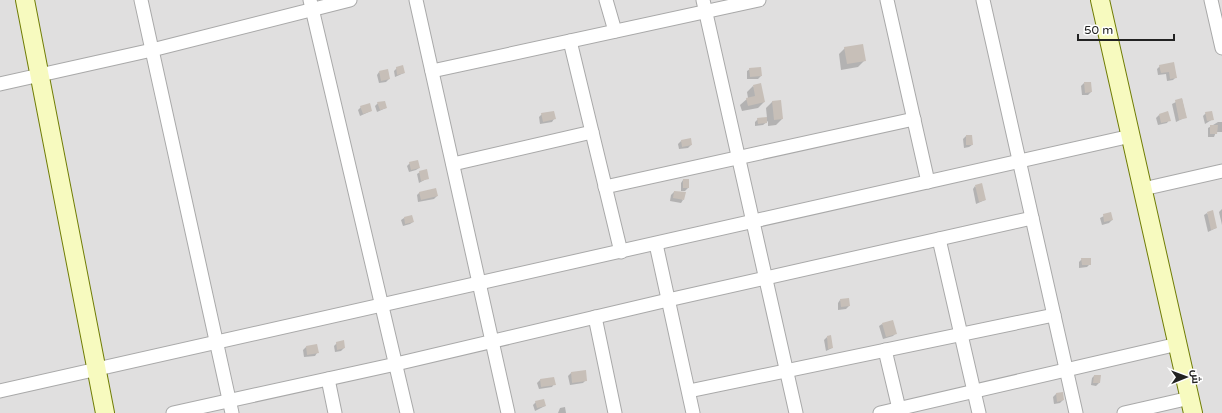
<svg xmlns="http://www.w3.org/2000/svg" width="1222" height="413" viewBox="0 0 1222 413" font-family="'Varela Round',Cairo,sans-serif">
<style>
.residential{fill:#e0dfdf}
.shadow{fill:#0003}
.building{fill:#c7bfb8}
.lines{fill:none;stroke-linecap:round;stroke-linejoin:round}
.street-casing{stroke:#a9a9a9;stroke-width:15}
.secondary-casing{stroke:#707d05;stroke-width:20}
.street{stroke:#fff;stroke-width:13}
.secondary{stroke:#f7fabf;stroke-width:18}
</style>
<rect width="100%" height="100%" fill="#f2efe9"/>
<!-- residential -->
<rect class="residential" x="0" y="0" width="1222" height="413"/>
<!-- shadow -->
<g class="shadow">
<polygon points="845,48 864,61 858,67 841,70 839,54"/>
<polygon points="1173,64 1176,77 1173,80 1167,81 1166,74 1158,75 1157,69 1160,66"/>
<polygon points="397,68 404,73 395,77 394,71"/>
<polygon points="750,69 761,76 758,79 747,79 747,71"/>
<polygon points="379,72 389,79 386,82 379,83 377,75"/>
<polygon points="1084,83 1091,92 1088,95 1082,95 1081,86"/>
<polygon points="753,86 764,102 758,108 742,111 740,105 748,98 747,92"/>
<polygon points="1182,99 1186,117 1176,122 1172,104"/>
<polygon points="780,101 782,119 776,125 768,126 768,121 763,125 755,126 755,122 758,119 767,118 766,108 772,102"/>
<polygon points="378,103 386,108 377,112 375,106"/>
<polygon points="361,107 371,111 360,116 358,110"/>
<polygon points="1206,113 1213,119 1205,124 1203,116"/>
<polygon points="542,114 554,119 552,122 540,124 539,117"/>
<polygon points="1159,115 1169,120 1167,123 1158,125 1156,118"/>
<polygon points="1218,122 1222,122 1222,132 1216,132 1214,137 1208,137 1208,128"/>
<polygon points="966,136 971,136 972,145 969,147 964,148 963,139"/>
<polygon points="681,141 691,145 688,148 679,149 678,144"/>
<polygon points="410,163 419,168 416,170 409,172 407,166"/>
<polygon points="420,172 428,178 419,183 417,174"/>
<polygon points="683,180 688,188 685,191 681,191 681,183"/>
<polygon points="975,186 985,200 976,204 973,189"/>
<polygon points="420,192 437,196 434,199 418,202 417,195"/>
<polygon points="674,192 683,200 681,203 670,201 671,195"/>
<polygon points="1222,209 1222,225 1219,212"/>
<polygon points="1110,213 1112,220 1109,223 1102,225 1100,218"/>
<polygon points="1207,213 1216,228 1208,232 1204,215"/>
<polygon points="404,218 413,222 410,224 403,226 401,220"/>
<polygon points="1082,259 1090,264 1087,267 1079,268 1079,262"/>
<polygon points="840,300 849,306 846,309 838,310 838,303"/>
<polygon points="882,324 896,333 893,336 883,339 879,326"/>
<polygon points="827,337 832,348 826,351 824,340"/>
<polygon points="337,343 344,348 341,351 335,352 334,346"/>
<polygon points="306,347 317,353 315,356 304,357 303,350"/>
<polygon points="571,373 586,380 583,383 570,385 568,376"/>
<polygon points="1094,376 1099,383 1096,386 1091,385 1092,378"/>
<polygon points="540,380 554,384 552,387 539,389 537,383"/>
<polygon points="1056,394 1062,394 1063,400 1060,403 1054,404 1053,397"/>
<polygon points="536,402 545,406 535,411 533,405"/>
<polygon points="565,407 566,413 558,413 560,408"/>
</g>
<!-- building -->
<g class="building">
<polygon points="863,44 866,61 847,64 844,47"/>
<polygon points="1174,62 1177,78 1170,79 1169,72 1161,73 1159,65"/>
<polygon points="403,65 405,73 397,75 396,67"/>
<polygon points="761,67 762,76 750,77 749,68"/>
<polygon points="388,69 390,79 381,81 379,71"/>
<polygon points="1084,82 1091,82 1092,92 1085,93"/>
<polygon points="761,83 765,102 748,106 746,98 755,96 753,85"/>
<polygon points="1182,98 1187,118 1179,120 1175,100"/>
<polygon points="781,100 783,119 774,120 772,101"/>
<polygon points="385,101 387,108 380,110 377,102"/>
<polygon points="370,103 372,111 363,114 360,106"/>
<polygon points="554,111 556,119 543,122 541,113"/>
<polygon points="1168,111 1171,121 1161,123 1159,114"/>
<polygon points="1212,111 1214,120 1207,121 1205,112"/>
<polygon points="767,117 767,123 758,124 757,118"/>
<polygon points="1210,125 1218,125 1217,134 1210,134"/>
<polygon points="966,135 972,135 973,145 966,145"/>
<polygon points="691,138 692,145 682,147 681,140"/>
<polygon points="418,160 420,168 411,170 409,162"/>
<polygon points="427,169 429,179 421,181 419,171"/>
<rect x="683" y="179" width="6" height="9"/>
<polygon points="982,183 986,200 979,202 975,185"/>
<polygon points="436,188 438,196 421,200 419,192"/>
<polygon points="674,191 686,192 684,200 673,198"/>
<polygon points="1213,210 1217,228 1211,230 1207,212"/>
<polygon points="1111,212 1113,220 1104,222 1103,214"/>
<polygon points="412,215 414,222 405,224 404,217"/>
<polygon points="1081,258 1091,258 1091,265 1082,265"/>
<polygon points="849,298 850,306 841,307 840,299"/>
<polygon points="893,320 897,334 886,337 882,323"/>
<polygon points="831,335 833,348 828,349 827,336"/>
<polygon points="344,340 345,348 337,350 336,342"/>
<polygon points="317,344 319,353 307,355 306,346"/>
<polygon points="586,370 587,381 572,383 571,372"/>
<polygon points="1094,375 1101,375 1100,383 1093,383"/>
<polygon points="554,377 556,385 541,387 540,379"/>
<polygon points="1063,392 1064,400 1057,402 1056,393"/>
<polygon points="544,399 546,406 537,408 535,401"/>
</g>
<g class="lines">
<!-- street casing -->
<g class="street-casing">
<g id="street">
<polyline points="141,0 232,413"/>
<polyline points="310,0 407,413"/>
<polyline points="416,0 508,413"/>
<polyline points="606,0 615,31"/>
<polyline points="703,0 796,413"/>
<polyline points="887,0 928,182"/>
<polyline points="983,0 1076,413"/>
<polyline points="1211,0 1222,48"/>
<polyline points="570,41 621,252"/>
<polyline points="432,71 759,0"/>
<polyline points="0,84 152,50 350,0"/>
<polyline points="453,164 592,132"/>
<polyline points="605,187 914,119"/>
<polyline points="1143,189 1222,171"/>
<polyline points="939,239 979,413"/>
<polyline points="656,244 693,413"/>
<polyline points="595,317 615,413"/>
<polyline points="885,350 900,413"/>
<polyline points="328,379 335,413"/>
<polyline points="0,391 1131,136"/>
<polyline points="689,391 1054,315"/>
<polyline points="173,413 396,364 668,300 1032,218"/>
<polyline points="880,413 1178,344"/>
<polyline points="1124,413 1190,398"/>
</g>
</g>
<!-- secondary casing -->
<g class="secondary-casing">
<g id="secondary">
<polyline points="25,0 105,413"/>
<polyline points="1100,0 1193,413"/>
</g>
</g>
<!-- street -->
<use href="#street" class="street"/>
<!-- secondary -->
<use href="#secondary" class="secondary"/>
</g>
<!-- north arrow -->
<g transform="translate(1186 377) rotate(89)" stroke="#ffffff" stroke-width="3" paint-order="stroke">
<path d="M0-3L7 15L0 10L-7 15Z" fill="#222222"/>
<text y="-6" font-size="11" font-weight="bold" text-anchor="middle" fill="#222222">ش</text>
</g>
<!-- scale -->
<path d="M1078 34v6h96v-6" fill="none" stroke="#222222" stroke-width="2"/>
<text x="1084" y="34" font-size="12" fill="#222222" stroke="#ffffff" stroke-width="3" paint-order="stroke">50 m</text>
</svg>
